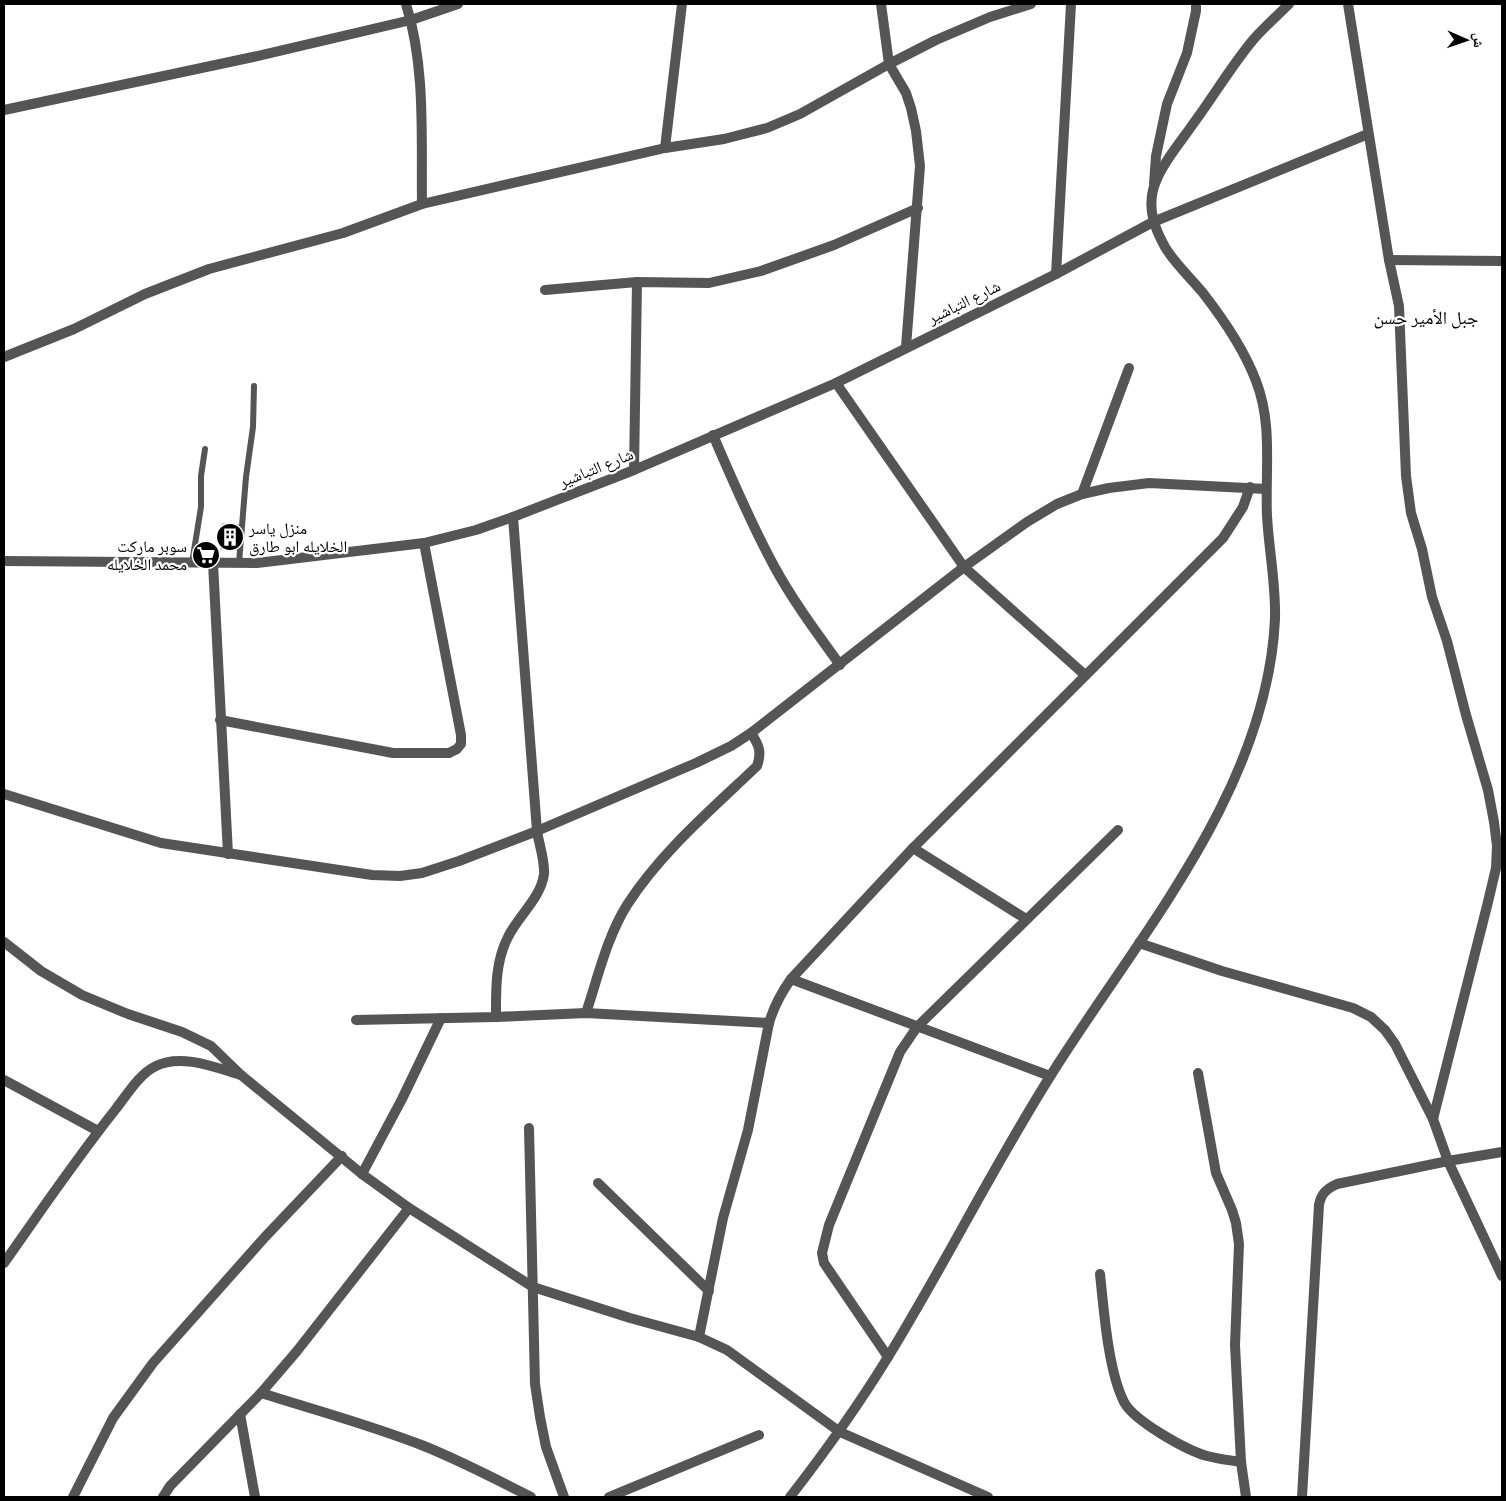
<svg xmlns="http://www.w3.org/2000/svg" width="1506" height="1501" viewBox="0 0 1506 1501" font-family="Cabin,'Noto Naskh Arabic',sans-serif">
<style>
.building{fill:#c4c4c4}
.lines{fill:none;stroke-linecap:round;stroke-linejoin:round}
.service{stroke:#555;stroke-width:6}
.minor{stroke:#555;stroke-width:10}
.tertiary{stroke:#555;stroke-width:10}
.labels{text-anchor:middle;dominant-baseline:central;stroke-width:4.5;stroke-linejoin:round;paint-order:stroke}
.street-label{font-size:16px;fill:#000;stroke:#fff}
.poi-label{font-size:16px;fill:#000;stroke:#fff;text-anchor:start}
.neighbourhood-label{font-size:18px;fill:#000;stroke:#fff}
</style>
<rect width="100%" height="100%" fill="#fff"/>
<!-- building -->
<polygon class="building" points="222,523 239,524 237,551 220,550"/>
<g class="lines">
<!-- service -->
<g class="service">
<polyline points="192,563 201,507 201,476 205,449"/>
<polyline points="239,563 246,477 253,427 254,386"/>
</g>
<!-- minor -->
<g class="minor">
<path d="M406 4C426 68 421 138 422 204"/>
<polyline points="881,4 889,64 906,93 911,108 916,131 920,166 906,347"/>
<polyline points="1348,4 1389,260 1399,306 1406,476 1411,513 1422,549 1432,597 1447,641 1466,715 1488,790 1494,822 1497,846 1496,868 1488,902 1433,1119"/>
<polyline points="4,110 253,57 411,20 458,4"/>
<polyline points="665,148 682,4"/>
<polyline points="1154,184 1156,156 1167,104 1187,53 1196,11 1196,4"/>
<polyline points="1389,260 1502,261"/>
<polyline points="1056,274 1071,4"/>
<polyline points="545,290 637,282"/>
<polyline points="4,357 74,329 145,294 209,269 343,233 422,204 665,148 724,139 767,128 800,114 889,64 936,40 990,17 1031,4"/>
<polyline points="836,383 964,567 1085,675"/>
<path d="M713 435C732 479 751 524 774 566 793 601 817 633 840 665"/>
<polyline points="634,470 637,282 709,283 761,271 834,245 918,208"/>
<polyline points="1082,494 1129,368"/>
<polyline points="4,561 257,563 424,543 476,530 513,517 634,470 836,383 1056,274 1153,222 1368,134"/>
<polyline points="213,563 228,854"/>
<polyline points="220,720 393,753 449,753 457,749 461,744 461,735 424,543"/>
<polyline points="913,848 1026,919"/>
<polyline points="1139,943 1222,971 1353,1008 1371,1017 1385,1030 1395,1044 1433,1119 1448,1161 1502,1276"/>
<polyline points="791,979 1050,1076"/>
<path d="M586 1013C598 977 607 937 627 905 661 852 712 809 757 766 762 752 759 745 751 733"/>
<path d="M496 1017C496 990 495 962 508 937 518 916 541 898 544 874 545 861 539 844 537 831L513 517"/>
<polyline points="356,1020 496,1017 586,1013 769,1023"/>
<polyline points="1198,1073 1216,1173 1232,1210 1236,1223 1239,1244 1235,1345 1241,1462 1246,1497"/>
<polyline points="4,1080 98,1131"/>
<polyline points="529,1128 535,1384 540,1417 546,1447 564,1497"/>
<polyline points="362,1174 402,1099 441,1018"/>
<polyline points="598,1183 709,1291"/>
<path d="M4 1263C40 1212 76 1159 115 1110 127 1095 139 1074 156 1066 181 1053 217 1068 241 1075"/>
<path d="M1100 1274C1104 1311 1108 1370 1124 1402 1134 1421 1186 1450 1207 1456 1218 1459 1229 1460 1241 1462"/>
<path d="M699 1337 723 1218 748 1130 769 1023C774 1006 781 993 791 979L913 848 1223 538 1243 507 1250 487"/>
<polyline points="888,1357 824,1263 822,1253 829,1225 900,1052 917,1027 1118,830"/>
<path d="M261 1393C315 1410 371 1425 424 1446 461 1461 496 1479 531 1497"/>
<polyline points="240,1414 255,1497"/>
<polyline points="73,1497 113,1418 153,1363 265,1237 342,1156"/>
<polyline points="163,1497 170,1486 261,1393 297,1351 409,1208"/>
<polyline points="609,1497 759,1435"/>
<path d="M1302 1497 1319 1205C1321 1194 1326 1189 1337 1184L1448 1161 1502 1152"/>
</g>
<!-- tertiary -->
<g class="tertiary">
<polyline points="4,794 161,843 372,875 400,876 422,873 459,861 537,831 696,763 731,746 751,733 964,567 1027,522 1057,504 1082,494 1109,488 1149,483 1266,489"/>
<polyline points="4,942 41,971 82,995 128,1014 182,1032 211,1046 241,1075 362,1174 409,1208 533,1287 630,1318 699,1337 727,1350 840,1432 988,1497"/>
<path d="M790 1497C825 1452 858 1406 888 1357 945 1264 993 1167 1051 1075 1138 936 1267 791 1275 619 1276 584 1269 551 1267 516 1265 471 1273 424 1256 381 1244 349 1224 320 1203 293 1191 278 1175 264 1165 247 1155 229 1148 211 1153 190 1159 167 1180 143 1193 124 1213 97 1232 65 1253 40 1264 27 1277 16 1289 4"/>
</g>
</g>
<!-- icons -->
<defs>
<g id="building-disc" transform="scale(1.4375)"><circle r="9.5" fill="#000" stroke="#fff"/><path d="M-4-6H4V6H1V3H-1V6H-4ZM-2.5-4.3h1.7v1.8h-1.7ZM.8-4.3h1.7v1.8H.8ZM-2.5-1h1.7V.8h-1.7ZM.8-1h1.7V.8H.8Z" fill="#fff"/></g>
<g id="supermarket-disc" transform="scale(1.4375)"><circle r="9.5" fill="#000" stroke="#fff"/><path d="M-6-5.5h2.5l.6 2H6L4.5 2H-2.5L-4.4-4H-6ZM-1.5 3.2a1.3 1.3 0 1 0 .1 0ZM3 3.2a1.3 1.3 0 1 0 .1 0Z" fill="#fff"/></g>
</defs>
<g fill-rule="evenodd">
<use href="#building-disc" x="230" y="537"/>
<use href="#supermarket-disc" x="206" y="555"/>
</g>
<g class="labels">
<!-- street labels -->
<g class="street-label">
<text transform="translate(964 302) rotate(-26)">شارع التباشير</text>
<text transform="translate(596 468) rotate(-22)">شارع التباشير</text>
</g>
<!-- poi labels -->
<g class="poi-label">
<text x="249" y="528">منزل ياسر<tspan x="249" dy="18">الخلايله ابو طارق</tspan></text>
<text x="187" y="546" text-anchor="end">سوبر ماركت<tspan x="187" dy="18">محمد الخلايله</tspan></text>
</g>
<!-- neighbourhood labels -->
<g class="neighbourhood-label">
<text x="1426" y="318">جبل الأمير حسن</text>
</g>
</g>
<!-- border -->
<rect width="1506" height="1501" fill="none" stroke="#000000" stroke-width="10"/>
<!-- north arrow -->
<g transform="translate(1466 40) rotate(92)" stroke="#ffffff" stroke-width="4" paint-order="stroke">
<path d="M0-4L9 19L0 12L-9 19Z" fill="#000000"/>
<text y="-8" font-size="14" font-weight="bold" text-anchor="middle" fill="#000000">ش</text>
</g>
</svg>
